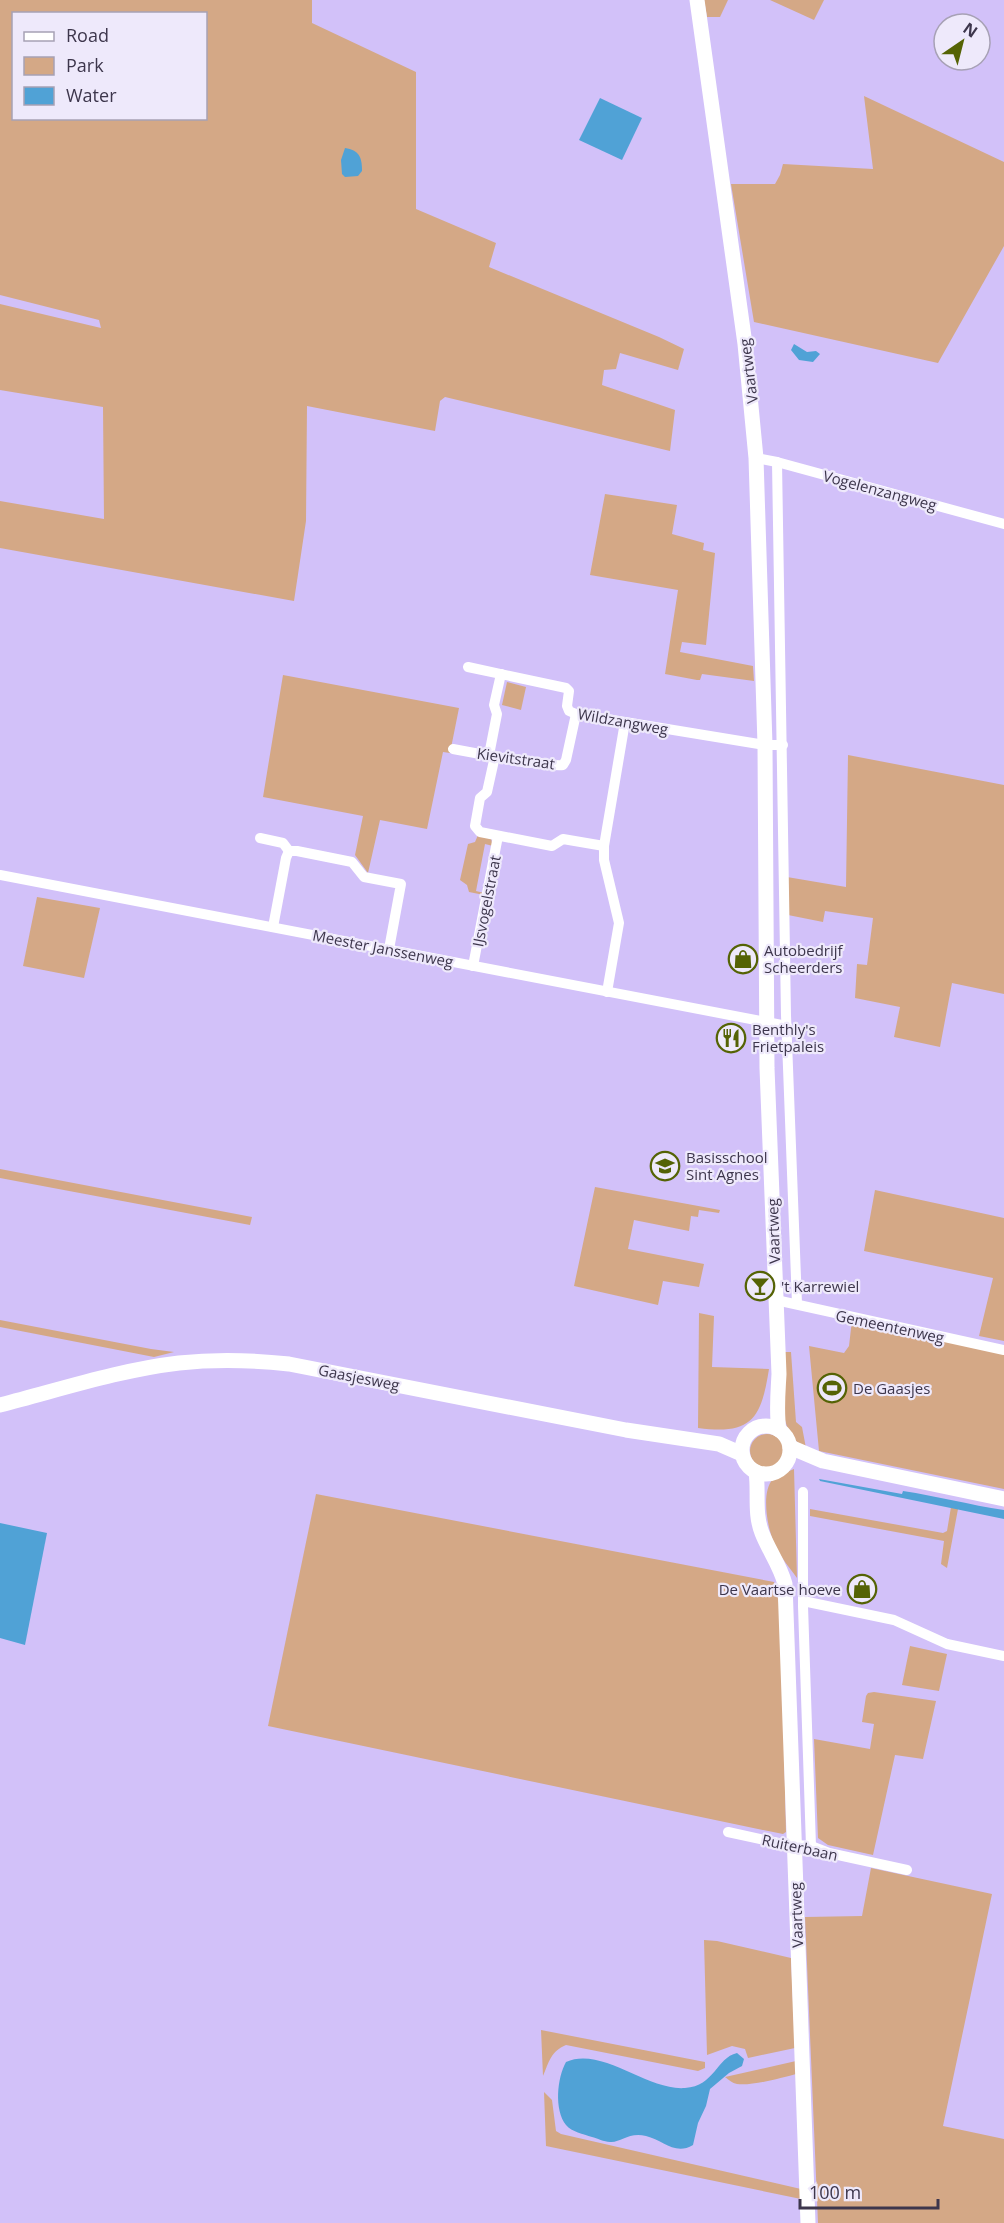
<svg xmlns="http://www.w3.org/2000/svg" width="1004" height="2223" viewBox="0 0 1004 2223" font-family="'Open Sans',sans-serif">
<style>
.green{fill:#d4a886;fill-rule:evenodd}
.water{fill:#50a2d6}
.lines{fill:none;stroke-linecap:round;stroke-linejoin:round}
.street{stroke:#fff;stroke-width:10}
.secondary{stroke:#fff;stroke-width:15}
.labels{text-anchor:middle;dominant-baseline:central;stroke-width:4.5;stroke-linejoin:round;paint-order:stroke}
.street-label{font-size:15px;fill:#3d364c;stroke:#eee9fb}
.poi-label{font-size:15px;fill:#3d364c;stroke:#eee9fb;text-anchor:start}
</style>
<rect width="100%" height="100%" fill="#d2c1f9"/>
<!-- green -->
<g class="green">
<path d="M0 0H312V23L416 72V209L496 243 489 267 659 337 684 349 678 370 620 353 616 369 604 370 602 385 675 410 670 451 445 397 440 401 435 431 307 406 306 521 294 601 0 548V501L104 519 103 407 0 390V304L101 328 99 320 0 295ZM14 14H206V118H14Z"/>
<polygon points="704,0 728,0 720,17 707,17"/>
<polygon points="770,0 824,0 814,20"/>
<polygon points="864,96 1004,162 1004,246 938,363 754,322 731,184 775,184 780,175 783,164 873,169"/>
<polygon points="605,494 677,505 672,534 704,543 703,550 715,553 706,645 682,642 680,652 753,666 754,681 702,674 700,680 697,680 665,674 678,590 590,575"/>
<polygon points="283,675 459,708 450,753 443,752 427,829 380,820 368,873 355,855 363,816 263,797"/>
<polygon points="507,682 526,687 521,710 502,705"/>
<polygon points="848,755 1004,785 1004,994 952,983 940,1047 894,1037 900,1007 855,998 857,964 867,965 873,918 825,911 823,922 788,915 787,877 846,887"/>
<polygon points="478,835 491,839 493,846 485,844 476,891 484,893 484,895 469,892 467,885 460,880 468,844 475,842"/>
<polygon points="37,897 100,908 84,978 23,966"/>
<polygon points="0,1169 252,1217 250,1225 0,1178"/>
<polygon points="595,1187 720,1210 719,1213 699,1210 698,1217 691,1216 689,1231 634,1220 628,1249 704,1264 699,1287 663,1281 658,1305 574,1286"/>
<polygon points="875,1190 1004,1218 1004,1341 979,1336 993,1278 864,1251"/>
<path d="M699 1313 714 1316 712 1367 769 1369C761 1419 752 1435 698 1428Z"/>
<polygon points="0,1320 151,1349 174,1352 154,1357 0,1327"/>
<polygon points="852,1320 1004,1352 1004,1489 819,1451 809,1346 844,1353 849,1346"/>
<path d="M784 1352H791L796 1422 802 1427 806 1448C774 1432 783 1381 784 1352Z"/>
<circle cx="767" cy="1451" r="17"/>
<path d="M794 1469 797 1578C790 1568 781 1558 776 1547 768 1533 760 1492 773 1479 778 1474 788 1472 794 1469Z"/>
<polygon points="316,1494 774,1582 781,1611 786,1832 783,1834 758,1829 268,1726"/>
<polygon points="951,1507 958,1509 947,1568 941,1564 944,1541 810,1516 810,1509 943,1533 947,1531"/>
<polygon points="910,1646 947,1654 939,1691 902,1685"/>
<polygon points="874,1692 936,1701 923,1759 895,1755 873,1855 828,1845 818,1838 814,1739 870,1749 874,1724 862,1722 866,1696 868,1693"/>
<polygon points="871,1868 992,1894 943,2126 1004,2139 1004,2223 818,2223 805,1917 862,1916"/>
<polygon points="704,1940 717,1941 791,1958 795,2048 748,2058 745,2049 732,2046 707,2055"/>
<path d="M541 2030 705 2062V2068L698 2071 566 2045C551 2051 549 2062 543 2076Z"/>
<path d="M796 2061V2074C781 2078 752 2086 737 2084 732 2083 729 2080 725 2077Z"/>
<polygon points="544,2092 552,2100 556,2131 561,2134 801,2189 801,2199 546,2146"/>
</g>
<!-- water -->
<g class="water">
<polygon points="600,98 642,118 622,160 579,140"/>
<path d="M345 148C359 150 362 157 362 171L358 176 345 177 342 174 341 160Z"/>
<polygon points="794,344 807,352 816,351 820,354 813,362 799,360 791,350"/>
<path d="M819 1479 902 1494 903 1491C937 1496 970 1505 1004 1510V1519L820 1481Z"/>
<polygon points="0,1523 47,1533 25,1645 0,1638"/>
<path d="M737 2053 744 2059 742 2066 729 2073 710 2089 706 2106 698 2123 693 2145C675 2156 663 2140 646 2136 628 2132 621 2143 610 2142 604 2142 597 2138 592 2137 583 2134 572 2132 566 2125 554 2110 557 2078 566 2062 602 2046 647 2091 685 2088 715 2086 716 2058 737 2053Z"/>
</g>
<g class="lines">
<!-- street -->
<g class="street">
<polyline points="756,458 777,462 1004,524"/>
<polyline points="777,462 786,1015 797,1304"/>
<polyline points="468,667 566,688 569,691 567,706 569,711 576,714 765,745 783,745"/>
<path d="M453 749 529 763C541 760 552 767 563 765L566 760 576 714"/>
<polyline points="489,755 497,714 494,705 501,674"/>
<polyline points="495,756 487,792 480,798 475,826 480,832 552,846 563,839 604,846"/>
<polyline points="260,838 283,843 289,851"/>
<polyline points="0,875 787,1026"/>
<polyline points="273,927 286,858 289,851 297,851 352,862 364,877 401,884 389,949"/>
<polyline points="473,966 498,836"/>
<polyline points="607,992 619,923 604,860 604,846 625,722"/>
<polyline points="776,1300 1004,1350"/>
<polyline points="803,1492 803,1606 811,1846"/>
<polyline points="803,1601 894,1620 947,1644 1004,1656"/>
<polyline points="728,1832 783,1844 811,1846 829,1853 907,1870"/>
</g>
<!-- secondary -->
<g class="secondary">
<path d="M697 0 745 344 756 458 765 745 767 1068 779 1374C778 1393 776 1412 779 1430"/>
<path d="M0 1405C59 1390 119 1370 179 1363 216 1359 252 1360 289 1364L626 1430 719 1444 742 1454"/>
<circle cx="766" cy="1450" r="24"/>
<polyline points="790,1447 823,1461 1004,1499"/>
<path d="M756 1472C759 1492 754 1513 762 1533 769 1551 780 1565 785 1584L808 2223"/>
</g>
</g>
<!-- icons -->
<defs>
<g id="shop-ring" transform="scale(1.5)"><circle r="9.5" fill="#eee9fb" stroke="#556305" stroke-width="1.5"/><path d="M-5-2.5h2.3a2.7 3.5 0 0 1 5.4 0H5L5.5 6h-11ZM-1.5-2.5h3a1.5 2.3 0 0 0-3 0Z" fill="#556305"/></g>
<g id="restaurant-ring" transform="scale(1.5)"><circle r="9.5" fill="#eee9fb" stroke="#556305" stroke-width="1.5"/><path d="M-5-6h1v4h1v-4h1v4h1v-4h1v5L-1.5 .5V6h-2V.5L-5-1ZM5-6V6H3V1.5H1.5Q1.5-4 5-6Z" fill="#556305"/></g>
<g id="school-ring" transform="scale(1.5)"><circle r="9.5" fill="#eee9fb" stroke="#556305" stroke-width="1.5"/><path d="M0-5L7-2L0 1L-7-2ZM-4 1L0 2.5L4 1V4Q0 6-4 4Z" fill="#556305"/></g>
<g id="bar-ring" transform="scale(1.5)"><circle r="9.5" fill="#eee9fb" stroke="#556305" stroke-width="1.5"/><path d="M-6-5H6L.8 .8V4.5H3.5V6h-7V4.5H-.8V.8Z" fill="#556305"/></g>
<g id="stadium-ring" transform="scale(1.5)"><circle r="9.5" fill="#eee9fb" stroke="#556305" stroke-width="1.5"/><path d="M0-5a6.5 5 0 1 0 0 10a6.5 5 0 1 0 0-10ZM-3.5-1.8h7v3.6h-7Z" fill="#556305"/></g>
</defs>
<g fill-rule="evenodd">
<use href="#shop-ring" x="743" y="959"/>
<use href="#restaurant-ring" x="731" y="1038"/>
<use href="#school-ring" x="665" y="1166"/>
<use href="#bar-ring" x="760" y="1286"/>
<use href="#stadium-ring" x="832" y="1388"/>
<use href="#shop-ring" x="862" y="1589"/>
</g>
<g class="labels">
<!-- street labels -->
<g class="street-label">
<text transform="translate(748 371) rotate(-97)">Vaartweg</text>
<text transform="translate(880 490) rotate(15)">Vogelenzangweg</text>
<text transform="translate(623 721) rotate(10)">Wildzangweg</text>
<text transform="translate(516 758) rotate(8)">Kievitstraat</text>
<text transform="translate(486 901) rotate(-79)">IJsvogelstraat</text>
<text transform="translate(383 948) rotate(11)">Meester Janssenweg</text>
<text transform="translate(773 1231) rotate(-92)">Vaartweg</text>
<text transform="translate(890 1326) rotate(12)">Gemeentenweg</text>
<text transform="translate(359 1377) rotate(11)">Gaasjesweg</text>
<text transform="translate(800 1847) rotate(12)">Ruiterbaan</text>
<text transform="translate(796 1915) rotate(-92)">Vaartweg</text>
</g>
<!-- poi labels -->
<g class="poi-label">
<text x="764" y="950">Autobedrijf<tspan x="764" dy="17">Scheerders</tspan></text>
<text x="752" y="1029">Benthly's<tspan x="752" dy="17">Frietpaleis</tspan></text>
<text x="686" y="1157">Basisschool<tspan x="686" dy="17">Sint Agnes</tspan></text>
<text x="781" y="1286">'t Karrewiel</text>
<text x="853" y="1388">De Gaasjes</text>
<text x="841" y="1589" text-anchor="end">De Vaartse hoeve</text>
</g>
</g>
<!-- legend -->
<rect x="12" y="12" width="195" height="108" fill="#eee9fb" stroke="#a7a1b5" stroke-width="1.5"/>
<rect x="24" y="32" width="30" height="9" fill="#ffffff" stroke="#a7a1b5" stroke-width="1.5"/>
<text x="66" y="42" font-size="18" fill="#3d364c">Road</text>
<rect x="24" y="57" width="30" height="18" fill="#d4a886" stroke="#a7a1b5" stroke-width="1.5"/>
<text x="66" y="72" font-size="18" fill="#3d364c">Park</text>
<rect x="24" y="87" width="30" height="18" fill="#50a2d6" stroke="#a7a1b5" stroke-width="1.5"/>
<text x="66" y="102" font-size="18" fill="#3d364c">Water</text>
<!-- north arrow -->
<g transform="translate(962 42) rotate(35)"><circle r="28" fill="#eee9fb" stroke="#a7a1b5" stroke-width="1.5"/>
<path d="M0-4.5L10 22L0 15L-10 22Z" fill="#556305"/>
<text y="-9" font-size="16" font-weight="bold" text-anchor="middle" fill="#3d364c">N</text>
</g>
<!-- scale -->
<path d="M800 2199v9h138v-9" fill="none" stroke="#3d364c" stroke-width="3"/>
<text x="809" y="2199" font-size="18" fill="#3d364c" stroke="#eee9fb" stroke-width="4.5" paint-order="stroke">100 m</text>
</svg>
